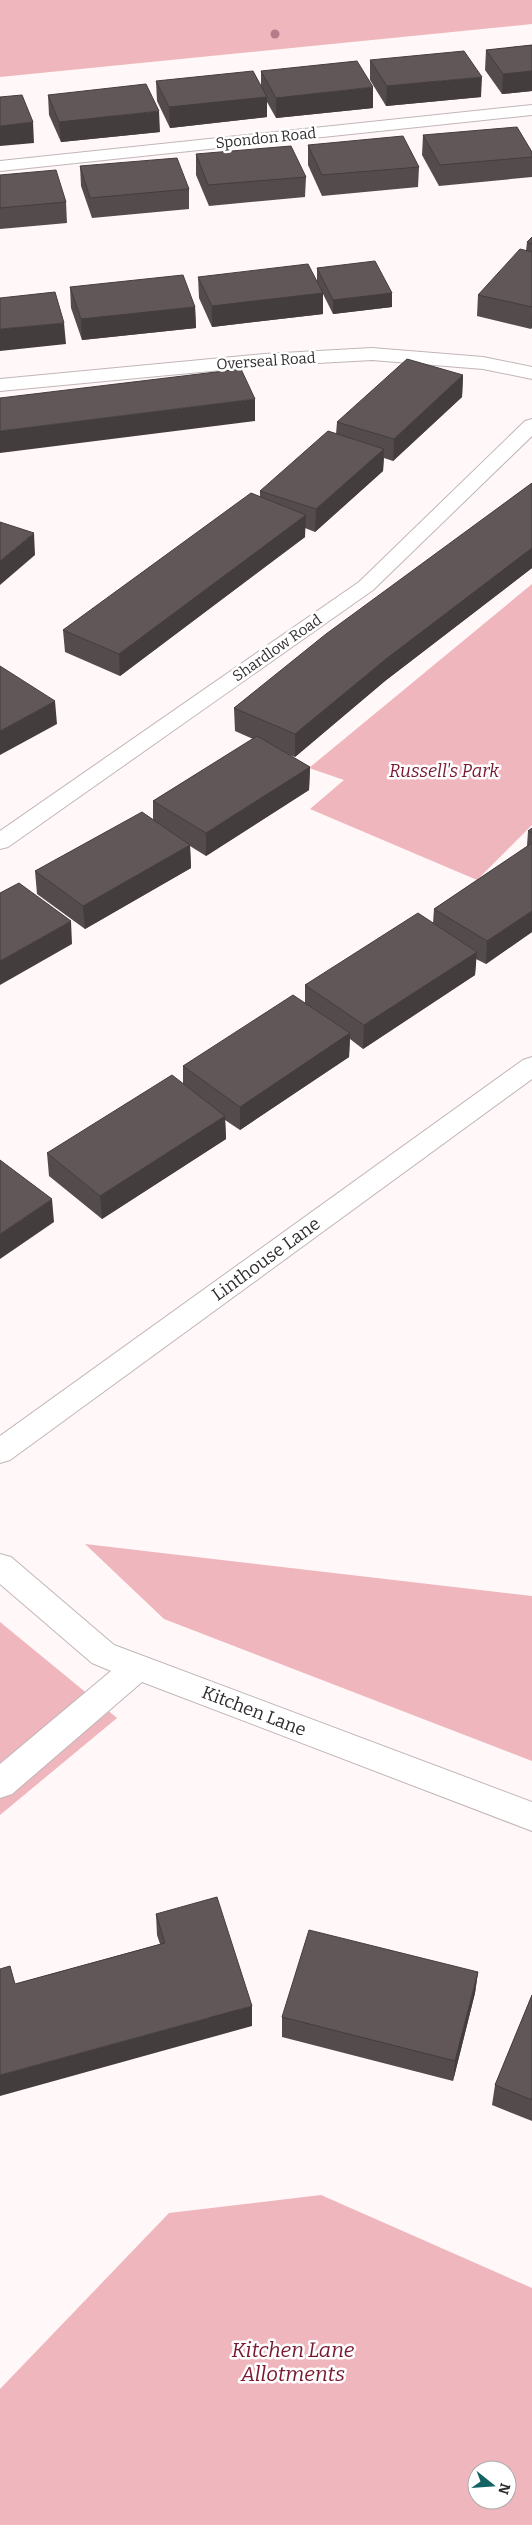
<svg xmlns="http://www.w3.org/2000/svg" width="532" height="2525" viewBox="0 0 532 2525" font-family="Bitter,serif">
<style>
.green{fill:#efb6bd;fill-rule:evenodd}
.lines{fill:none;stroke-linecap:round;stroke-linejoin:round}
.minor-casing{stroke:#c2b6b7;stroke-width:2}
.minor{fill:#fff;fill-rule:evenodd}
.tree{fill:#b57d8b}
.wall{fill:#534b4c}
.shaded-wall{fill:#443d3e}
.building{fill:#615758;stroke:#443d3e}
.labels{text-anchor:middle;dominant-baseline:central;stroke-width:5;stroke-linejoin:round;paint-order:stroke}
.far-street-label{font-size:15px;fill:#312d2d;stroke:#fff}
.park-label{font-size:18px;font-style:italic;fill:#791931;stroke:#fff}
.street-label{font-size:18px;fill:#312d2d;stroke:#fff}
.near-park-label{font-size:21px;font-style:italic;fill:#791931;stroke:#fff}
</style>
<rect width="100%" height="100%" fill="#fff7f8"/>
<!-- green -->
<g class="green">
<polygon points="0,0 532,0 532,24 0,77"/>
<polygon points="532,584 532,825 477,880 310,809 344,780 309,768"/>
<polygon points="85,1544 532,1596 532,1761 164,1619"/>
<polygon points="0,1622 117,1718 0,1815"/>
<path d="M321 2195 532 2288V2525H0V2389L169 2213ZM477 2470H507V2500H477Z"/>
</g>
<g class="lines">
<!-- minor casing -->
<g class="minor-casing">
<g id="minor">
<polygon points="532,105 532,115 0,171 0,161"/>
<polygon points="372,348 483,357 532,367 532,379 483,369 372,360 264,366 0,391 0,379 264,354"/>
<polygon points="532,419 532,436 373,590 8,847 0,849 0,831 359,582 525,421"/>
<polygon points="532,1057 532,1079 10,1460 0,1463 0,1436 523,1060"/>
<polygon points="0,1554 11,1557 114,1645 532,1802 532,1831 142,1682 12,1794 0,1798 0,1764 111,1671 92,1663 0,1584"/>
</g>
</g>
<!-- minor -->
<use href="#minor" class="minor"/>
</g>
<!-- trees -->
<circle class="tree" cx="275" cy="34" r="4.5"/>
<!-- wall -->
<g class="wall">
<polygon points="532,45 532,91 502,94 485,70 486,50"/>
<polygon points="370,60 481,97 386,106 370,80"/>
<polygon points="261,71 373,108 276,118 267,102 267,117 170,128 157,101 156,81 261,86"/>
<polygon points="48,95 160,132 61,142 49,115"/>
<polygon points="423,135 532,152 532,177 439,186 422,155"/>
<polygon points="308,145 419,167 418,187 322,196 308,165"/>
<polygon points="196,154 306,177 305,197 209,206 196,175"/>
<polygon points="80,166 189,189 189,209 92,218 81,186"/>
<polygon points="0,175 66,202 67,223 0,229"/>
<polygon points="532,237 532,327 531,329 477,316 478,295 526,251 527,242"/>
<polygon points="317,268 392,293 392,307 333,314 323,294 323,314 212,327 199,298 198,277 317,281"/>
<polygon points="70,287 195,307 196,328 82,340 71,308"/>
<polygon points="463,375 462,397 393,461 384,458 383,471 315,532 305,528 305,537 120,676 65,652 63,630 260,497 260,491 336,434 337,422"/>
<polygon points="532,483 532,568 385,681 295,757 287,754 310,767 309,790 206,856 190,846 191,868 85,929 37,894 35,871 153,820 153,801 253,739 235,731 234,708"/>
<polygon points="532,828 532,932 486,964 476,959 475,975 363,1049 350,1039 349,1057 240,1130 225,1120 226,1139 102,1219 49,1176 47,1153 183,1084 183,1066 305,1003 305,985 433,923 434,909 528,846 527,846 528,831"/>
<polygon points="156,1914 252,2026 15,1984 160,1944 157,1935"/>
<polygon points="478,1972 475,1993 453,2081 282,2037 282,2017"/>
<polygon points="532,1995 532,2121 492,2105 495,2085"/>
</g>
<!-- shaded-wall -->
<g class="shaded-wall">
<polygon points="532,71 532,91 502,94 503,74"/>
<polygon points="482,77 481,97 386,106 387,86"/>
<polygon points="373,87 373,108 276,118 276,98"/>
<polygon points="267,97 267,117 170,128 169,107"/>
<polygon points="159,111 160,132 61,142 59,122"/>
<polygon points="33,122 34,143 0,146 0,126"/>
<polygon points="323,293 323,314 212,327 212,306"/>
<polygon points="392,293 392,307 333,314 333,300"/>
<polygon points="195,307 196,328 82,340 81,319"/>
<polygon points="532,313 532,327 531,329"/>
<polygon points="64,323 66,344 0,351 0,329"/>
<polygon points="463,375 462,397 393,461 394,439"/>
<polygon points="255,399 255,421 0,453 0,431"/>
<polygon points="384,449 383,471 315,532 316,509"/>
<polygon points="306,515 305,537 120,676 119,654"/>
<polygon points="34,533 35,555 0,585 0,561"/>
<polygon points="532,548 532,568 385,681 295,757 295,734 386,659"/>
<polygon points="55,701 57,724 0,755 0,731"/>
<polygon points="310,767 309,790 206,856 206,833"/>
<polygon points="190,845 191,868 85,929 83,906"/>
<polygon points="532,911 532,932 486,964 487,941"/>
<polygon points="71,921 72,944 0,985 0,961"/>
<polygon points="477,952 475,975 363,1049 364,1025"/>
<polygon points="350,1033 349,1057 240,1130 240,1107"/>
<polygon points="225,1116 226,1139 102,1219 100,1196"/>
<polygon points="52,1199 54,1222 0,1259 0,1234"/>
<polygon points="478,1972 475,1993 453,2081 455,2061"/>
<polygon points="252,2006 252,2026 0,2096 0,2075"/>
</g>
<!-- building -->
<g class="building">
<polygon points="532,45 532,71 503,74 486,50"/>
<polygon points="464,51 482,77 387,86 370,60"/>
<polygon points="357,61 373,87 276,98 261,71"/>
<polygon points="253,71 267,97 169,107 156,81"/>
<polygon points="146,84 159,111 59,122 48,95"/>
<polygon points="22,95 33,122 0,126 0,97"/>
<polygon points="517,127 532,152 532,157 440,165 423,135"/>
<polygon points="403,136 419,167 322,175 308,145"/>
<polygon points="291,146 306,177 208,185 196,154"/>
<polygon points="177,158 189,189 90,198 80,166"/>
<polygon points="56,170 66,202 0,208 0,175"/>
<polygon points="532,237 532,244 527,242"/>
<polygon points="520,249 532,252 532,307 478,295"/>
<polygon points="375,261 392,293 333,300 317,268"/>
<polygon points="308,264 323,293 212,306 198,277"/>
<polygon points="183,275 195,307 81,319 70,287"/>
<polygon points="55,292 64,323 0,329 0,298"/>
<polygon points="407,359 463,375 394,439 337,422"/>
<polygon points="241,369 255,399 0,431 0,398"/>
<polygon points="328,431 384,449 316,509 260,491"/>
<polygon points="532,483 532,548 386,659 295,734 234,708 326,634"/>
<polygon points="251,493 306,515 119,654 63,630"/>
<polygon points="0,522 34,533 0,561"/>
<polygon points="0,666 55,701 0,731"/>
<polygon points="257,736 310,767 206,833 153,801"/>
<polygon points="142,812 190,845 83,906 35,871"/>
<polygon points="532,828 532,833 528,831"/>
<polygon points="532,843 532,911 487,941 434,909"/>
<polygon points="19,883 71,921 0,961 0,893"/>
<polygon points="418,913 477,952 364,1025 305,985"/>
<polygon points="293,995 350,1033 240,1107 183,1066"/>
<polygon points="172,1075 225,1116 100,1196 47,1153"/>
<polygon points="0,1160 52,1199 0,1234"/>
<polygon points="217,1897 252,2006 0,2075 0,1969 10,1966 15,1984 165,1943 156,1914"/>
<polygon points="309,1930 478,1972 455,2061 282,2017"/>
<polygon points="532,1995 532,2100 495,2085"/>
</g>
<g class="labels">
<!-- far-street labels -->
<g class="far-street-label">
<text transform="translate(266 138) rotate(-6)">Spondon Road</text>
<text transform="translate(266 361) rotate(-4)">Overseal Road</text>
<text transform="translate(277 648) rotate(-35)">Shardlow Road</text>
</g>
<!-- park labels -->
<g class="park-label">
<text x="444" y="771">Russell's Park</text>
</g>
<!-- street labels -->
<g class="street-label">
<text transform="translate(266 1259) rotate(-36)">Linthouse Lane</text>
<text transform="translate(254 1711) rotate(21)">Kitchen Lane</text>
</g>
<!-- near-park labels -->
<g class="near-park-label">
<text x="293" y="2350">Kitchen Lane<tspan x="293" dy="24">Allotments</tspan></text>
</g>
</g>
<!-- north arrow -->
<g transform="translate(492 2485) rotate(107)"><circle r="24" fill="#ffffff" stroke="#adabab"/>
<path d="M0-4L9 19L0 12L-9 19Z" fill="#136363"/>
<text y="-8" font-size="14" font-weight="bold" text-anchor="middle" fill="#312d2d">N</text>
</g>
</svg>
